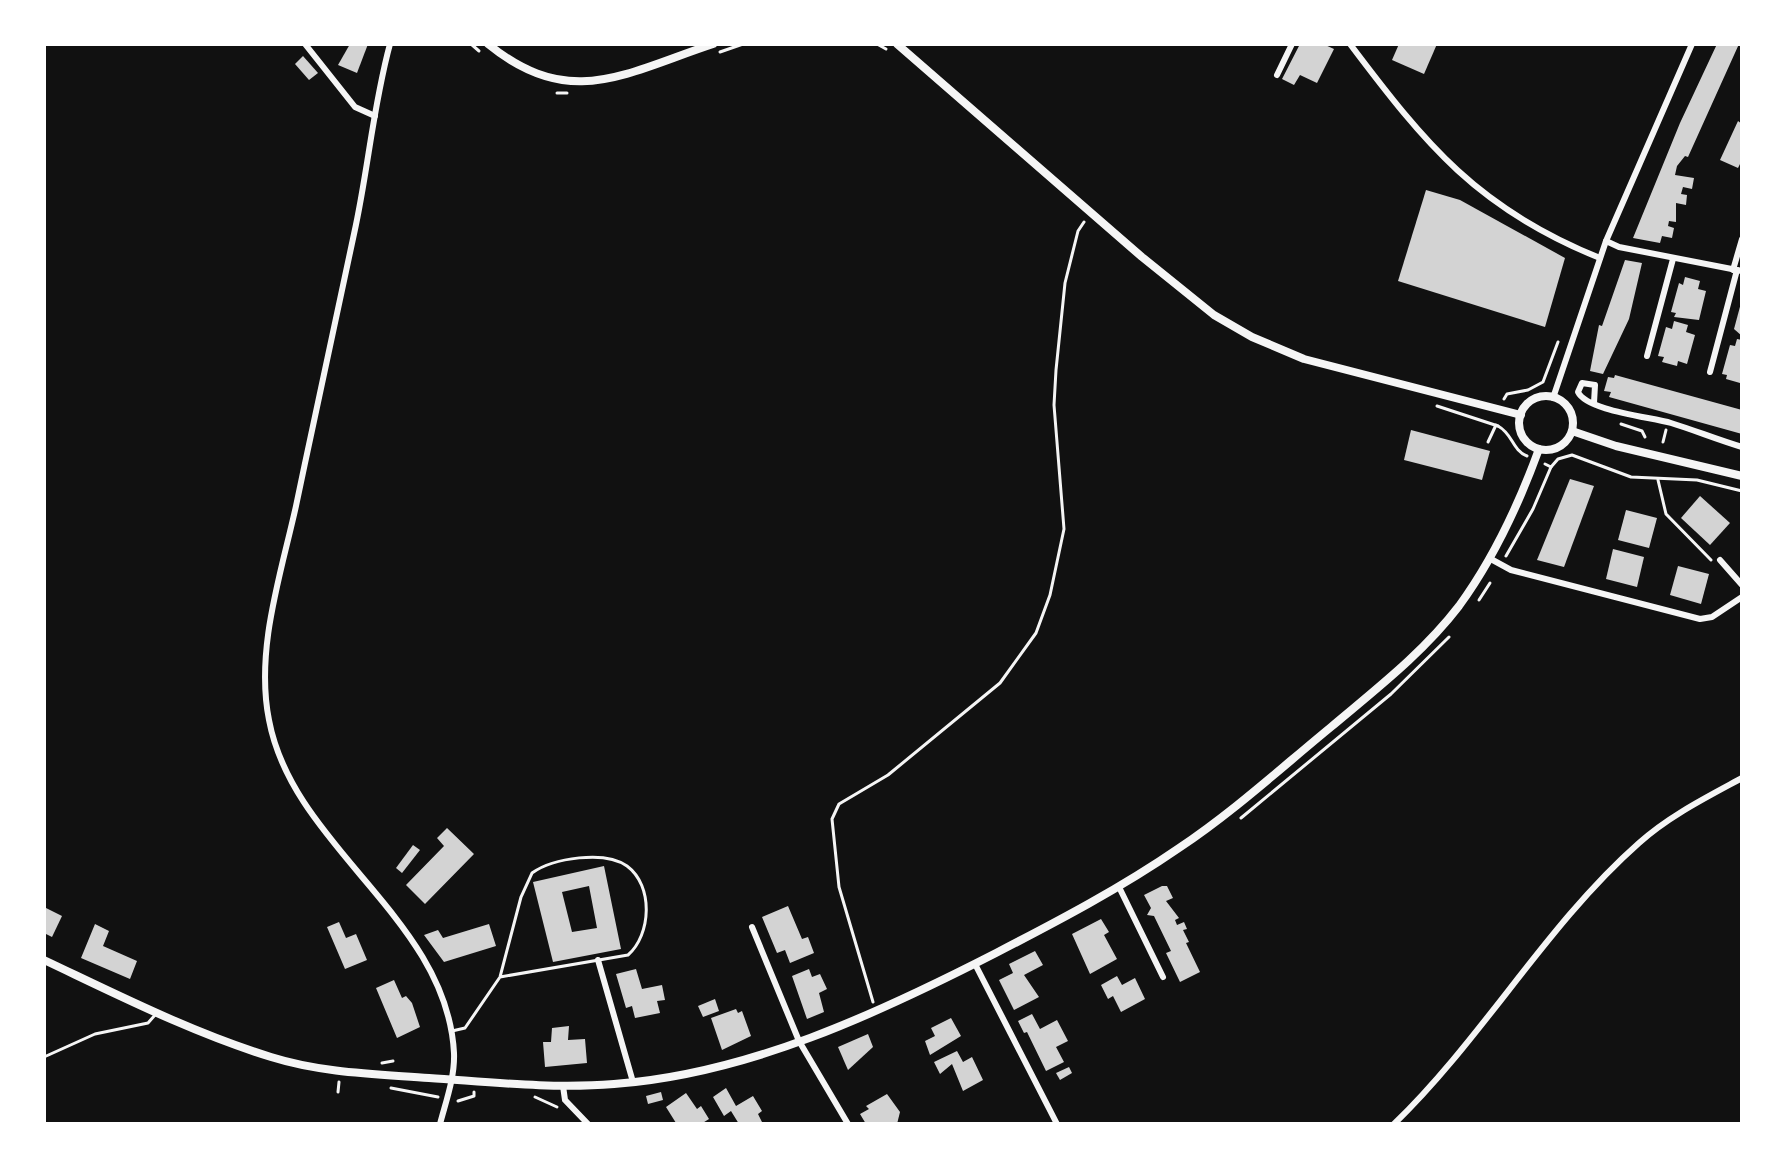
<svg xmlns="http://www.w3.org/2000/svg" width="1786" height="1168" viewBox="0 0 1786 1168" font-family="'Open Sans',sans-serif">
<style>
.building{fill:#d3d3d3;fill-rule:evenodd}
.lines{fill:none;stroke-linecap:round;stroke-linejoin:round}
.path{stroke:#f5f5f5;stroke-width:3}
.service{stroke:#f5f5f5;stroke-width:3}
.minor{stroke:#f5f5f5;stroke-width:6}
.tertiary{stroke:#f5f5f5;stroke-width:8}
</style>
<rect width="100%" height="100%" fill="#111"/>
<!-- building -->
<g class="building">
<polygon points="350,44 368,44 357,73 338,65"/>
<polygon points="1300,44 1323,44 1334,49 1317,83 1300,75 1294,85 1282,79"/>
<polygon points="1399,44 1437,44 1424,74 1392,60"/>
<polygon points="1717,44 1739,44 1688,157 1685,156 1677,166 1675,175 1694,178 1692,189 1683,187 1681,194 1687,195 1686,205 1676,203 1676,222 1669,221 1668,226 1674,228 1672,238 1662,236 1660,243 1633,238 1680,123"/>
<polygon points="303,56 318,73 309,80 295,64"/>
<polygon points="1738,121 1742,124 1742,160 1738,168 1720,160"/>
<polygon points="1426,190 1460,200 1565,258 1545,327 1398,281"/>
<polygon points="1625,260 1642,263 1629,319 1603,374 1590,371 1599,325 1602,326"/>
<polygon points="1685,277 1700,281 1698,289 1706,291 1699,320 1674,317 1676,313 1671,312 1679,283 1683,285"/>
<polygon points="1741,303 1742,303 1742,336 1734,329"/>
<polygon points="1674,321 1688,325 1686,332 1695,335 1687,364 1678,361 1677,366 1662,362 1664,357 1658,356 1666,327 1672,329"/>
<polygon points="1737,339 1742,340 1740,383 1726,379 1727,375 1722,374 1730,345 1735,346"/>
<polygon points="1615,375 1742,410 1742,434 1609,397 1611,392 1604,391 1608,377 1614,378"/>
<polygon points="1411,430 1490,451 1482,480 1404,460"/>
<polygon points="1570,479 1594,486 1564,567 1537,560"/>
<polygon points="1700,496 1730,523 1710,545 1681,518"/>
<polygon points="1626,510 1657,518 1649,548 1618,540"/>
<polygon points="1613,549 1644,557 1637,587 1606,579"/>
<polygon points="1678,566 1709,574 1701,604 1670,595"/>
<polygon points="447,828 474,854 425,904 406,885 444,846 437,838"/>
<polygon points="413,845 420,850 402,873 396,868"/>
<path d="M604 866 621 949 553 962 533 882ZM589 886 597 928 572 932 562 892Z"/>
<polygon points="1162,886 1167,886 1173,898 1166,901 1179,918 1175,920 1177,925 1184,922 1187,929 1183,930 1189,942 1186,943 1200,972 1180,982 1166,953 1171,951 1154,916 1147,915 1151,908 1144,895"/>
<polygon points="788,906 802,939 808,937 814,953 790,963 785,950 777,953 762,917"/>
<polygon points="44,907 62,916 52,937 44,933"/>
<polygon points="1101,919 1109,932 1104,935 1117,959 1090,974 1072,934"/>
<polygon points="339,922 346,938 356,934 367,960 345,969 327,927"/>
<polygon points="95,924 109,931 103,946 137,961 130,979 81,958"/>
<polygon points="489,924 496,946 444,962 424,935 438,930 443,938"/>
<polygon points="1035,951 1043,965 1024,975 1039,997 1014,1010 999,980 1013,973 1009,964"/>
<polygon points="636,969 642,989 662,985 665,1000 657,1001 660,1013 635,1018 632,1006 626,1008 616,974"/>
<polygon points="809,969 812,977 820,974 827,989 819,993 824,1012 807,1019 792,976"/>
<polygon points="1117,976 1122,985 1135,978 1145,999 1121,1012 1113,996 1108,999 1101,985"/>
<polygon points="394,980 402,998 406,996 412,1003 420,1027 397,1038 376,988"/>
<polygon points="715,999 719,1011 703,1017 698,1006"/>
<polygon points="736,1009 738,1013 742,1011 751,1036 722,1050 711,1018"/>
<polygon points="1032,1014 1040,1029 1057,1020 1068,1041 1056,1047 1064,1062 1046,1071 1027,1032 1024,1033 1018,1021"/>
<polygon points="951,1018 961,1036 930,1055 925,1041 935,1036 931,1028"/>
<polygon points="569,1026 568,1040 585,1039 587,1063 545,1067 543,1042 551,1042 552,1028"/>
<polygon points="868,1034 873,1047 848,1070 838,1047"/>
<polygon points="957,1051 963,1062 972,1057 983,1080 963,1091 952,1064 940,1074 934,1062"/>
<polygon points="1069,1067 1072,1073 1060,1080 1056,1073"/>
<polygon points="726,1088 736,1106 753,1096 762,1111 758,1114 763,1124 739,1124 731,1111 724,1116 713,1097"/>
<polygon points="661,1092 663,1100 648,1104 646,1096"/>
<polygon points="686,1093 697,1109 701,1106 709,1119 701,1124 676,1123 666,1107"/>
<polygon points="887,1094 900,1112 897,1124 866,1124 860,1114 869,1109 866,1106"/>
</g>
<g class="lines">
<!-- path -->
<g class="path">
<polyline points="266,44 280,44"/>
<polyline points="471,44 479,51"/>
<polyline points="877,44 886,49"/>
<polyline points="720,52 743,44"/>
<polyline points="557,93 567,93"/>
<polyline points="1504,399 1507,394 1528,390 1543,382 1558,342"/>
<polyline points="1437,406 1498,426"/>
<polyline points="1621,424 1642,431 1645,437"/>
<path d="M1498 426C1513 434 1512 450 1527 456"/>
<polyline points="1488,442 1496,425"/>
<polyline points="1663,442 1666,430"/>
<polyline points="1545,464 1551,467 1558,459 1572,455 1631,477 1697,480 1742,491"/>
<polyline points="1658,480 1666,514 1711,560"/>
<polyline points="1506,556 1533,509 1551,467"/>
<polyline points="1479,600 1490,583"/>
<polyline points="1241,818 1391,694 1449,637"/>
<polyline points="873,1002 839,887 832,819 839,804 888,775 1000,683 1036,633 1050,595 1064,529 1054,405 1056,370 1065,283 1078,231 1084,222"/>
<polyline points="382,1063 393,1061"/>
<polyline points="391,1088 438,1097"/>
<polyline points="338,1092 339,1082"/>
<polyline points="535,1097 557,1107"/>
<polyline points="458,1101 474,1096 474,1092"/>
</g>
<!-- service -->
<g class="service">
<path d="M452 1031 465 1028 500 977 521 897 532 873C553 858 605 850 627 866 654 886 651 935 628 955L500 977"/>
<polyline points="44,1057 95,1034 148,1023 155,1015"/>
</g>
<!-- minor -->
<g class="minor">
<polyline points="305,44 355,107 375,116"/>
<path d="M390 44C373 106 368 171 354 234 335 324 315 415 296 506 281 574 255 650 269 720 293 848 447 918 454 1053 455 1077 446 1101 440 1124"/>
<path d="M1350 44C1426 145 1478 209 1600 258"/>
<polyline points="1277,75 1292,44"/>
<polyline points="1606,241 1619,247 1742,271"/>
<polyline points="1733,270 1742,239"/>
<polyline points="1647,356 1673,259"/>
<polyline points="1710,372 1737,270"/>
<polyline points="1553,398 1606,241 1692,44"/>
<path d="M1594 403 1595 385 1582 383 1578 392C1587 411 1651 417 1671 423 1694 430 1718 440 1742 447"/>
<polyline points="1489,558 1511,570 1700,619 1712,617 1742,597"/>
<polyline points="1720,560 1742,585"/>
<polyline points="1119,887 1163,977"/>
<polyline points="752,927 799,1041 848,1124"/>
<polyline points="598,960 633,1082"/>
<polyline points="975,964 1057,1124"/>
<polyline points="563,1086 565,1100 588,1124"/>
<path d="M1394 1124C1483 1038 1547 924 1639 843 1669 816 1707 797 1742 778"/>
</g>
<!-- tertiary -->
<g class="tertiary">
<path d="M488 44C570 111 625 73 713 44"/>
<polyline points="897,44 1142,257 1214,315 1252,337 1304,359 1521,415"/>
<circle cx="1546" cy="423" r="27"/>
<polyline points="1572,431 1616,446 1742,476"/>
<path d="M44 960C118 995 193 1033 271 1057 322 1073 376 1074 429 1078 490 1082 552 1089 614 1084 748 1074 877 1014 996 953 1058 921 1121 888 1179 848 1233 812 1281 768 1331 727 1376 689 1423 653 1459 606 1494 558 1519 504 1539 449"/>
</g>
</g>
<!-- border -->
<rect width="1786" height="1168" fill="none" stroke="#ffffff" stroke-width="92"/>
</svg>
